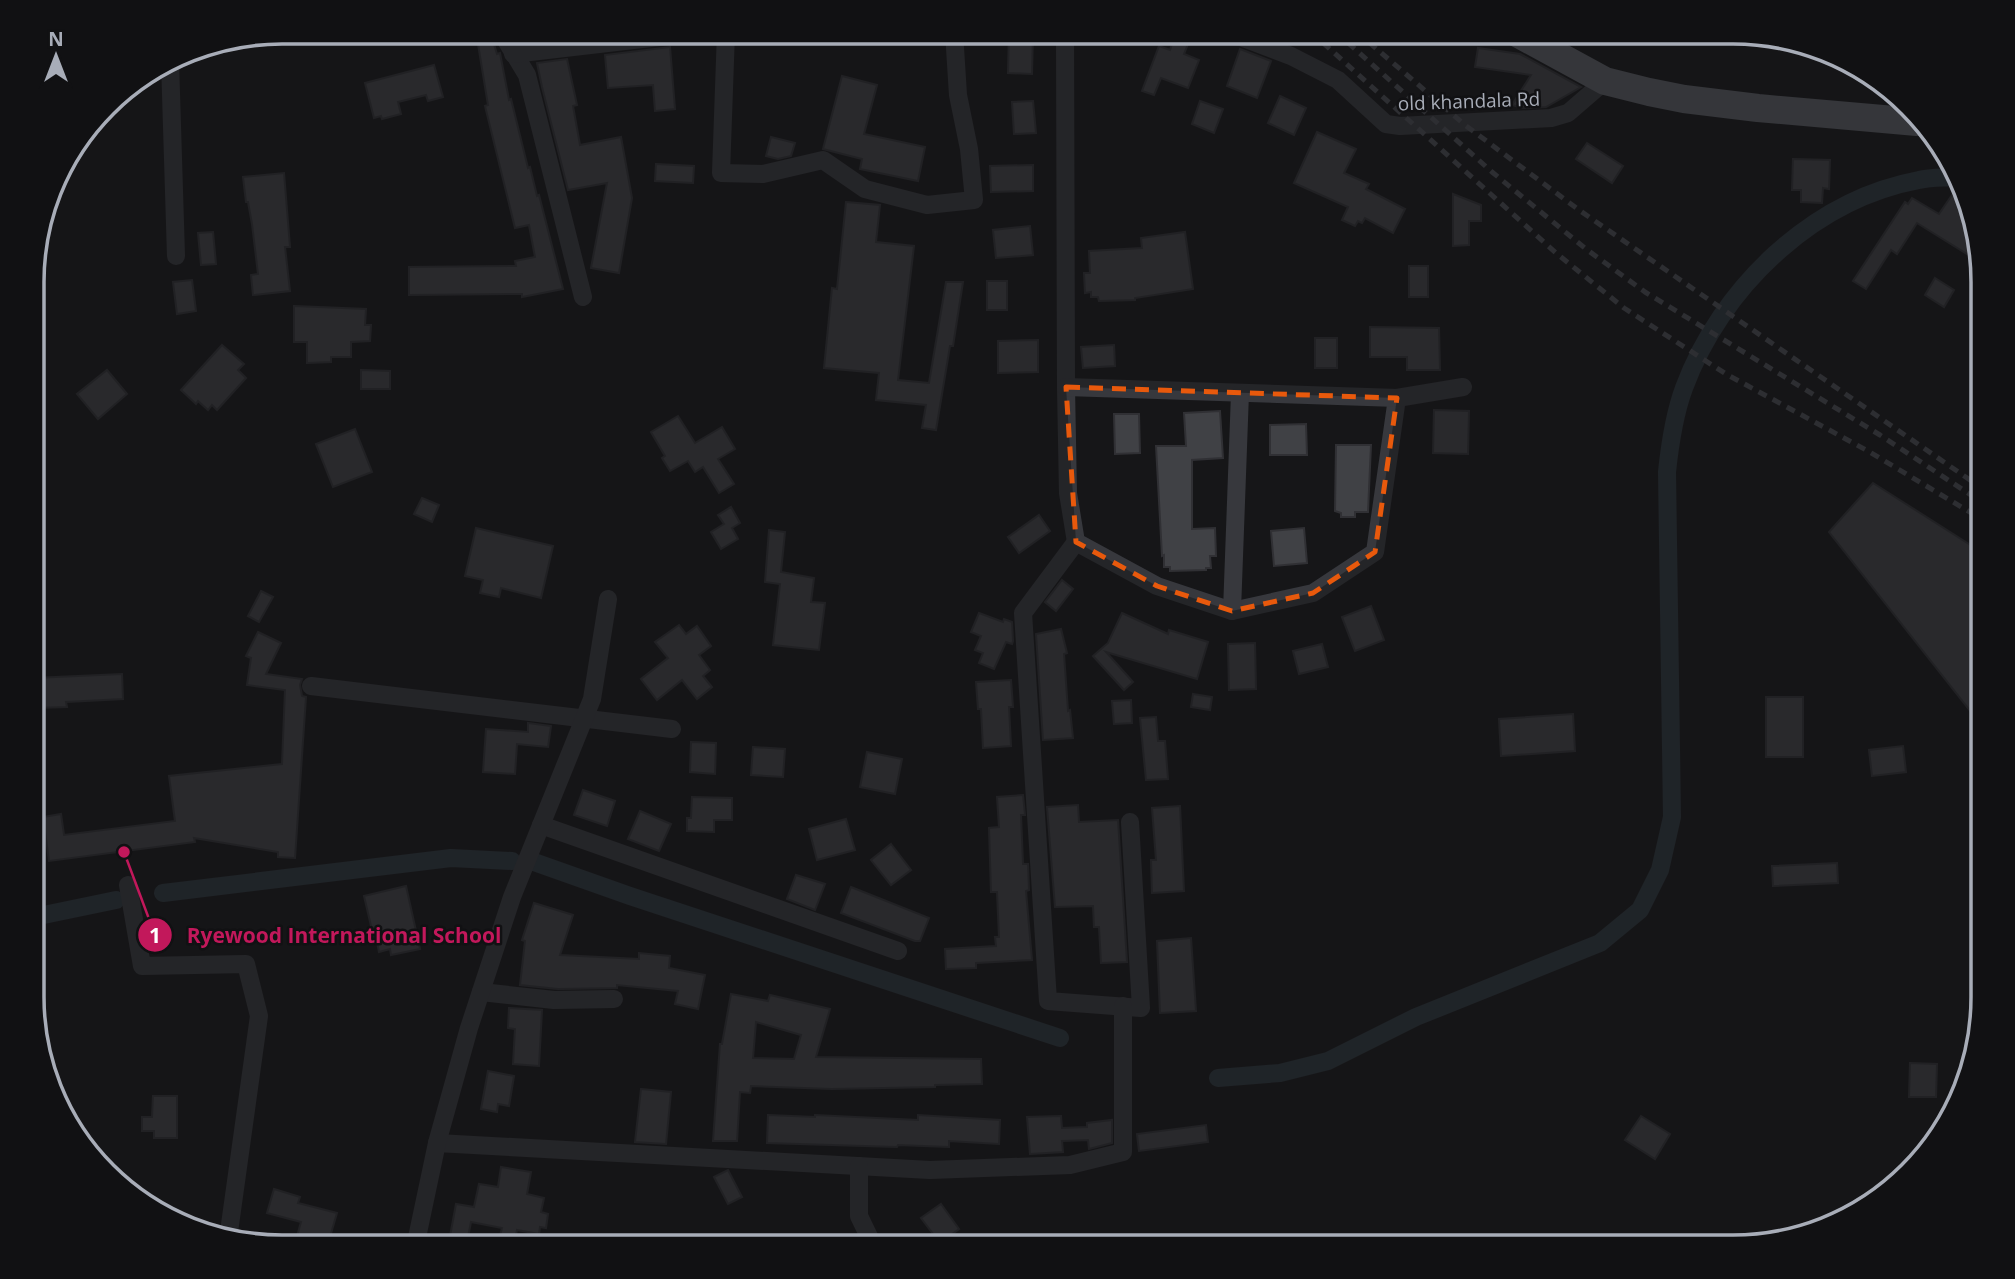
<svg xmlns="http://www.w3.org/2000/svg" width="2015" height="1279" viewBox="0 0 2015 1279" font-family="'Open Sans',sans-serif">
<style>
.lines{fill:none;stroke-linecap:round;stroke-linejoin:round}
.canal{stroke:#2c353c;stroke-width:18}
.building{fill:#404145;stroke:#303034;stroke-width:2;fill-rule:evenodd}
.minor{stroke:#37383d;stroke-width:18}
.trunk{stroke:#5b5e65;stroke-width:28}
.rail{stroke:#4a4c52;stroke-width:5;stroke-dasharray:9 7;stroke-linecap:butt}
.marked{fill:none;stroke:#e8590c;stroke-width:5;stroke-dasharray:14 9;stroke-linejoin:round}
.labels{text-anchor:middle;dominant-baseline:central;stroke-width:5;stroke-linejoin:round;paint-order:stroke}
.street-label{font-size:19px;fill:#a8adb8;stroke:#111113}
.rim{fill:none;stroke:#a8adb8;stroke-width:3.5}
.leader{fill:none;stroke:#c2185b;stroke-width:2.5}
.callout-dot{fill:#c2185b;stroke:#111113;stroke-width:2.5}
.mark-label{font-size:21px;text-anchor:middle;font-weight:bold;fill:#fff}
.callout-label{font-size:21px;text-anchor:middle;font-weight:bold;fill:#c2185b;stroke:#111113;stroke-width:5;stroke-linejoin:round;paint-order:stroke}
</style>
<rect width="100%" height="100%" fill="#161618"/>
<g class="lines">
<!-- canal -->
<g class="canal">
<polyline points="534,862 630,896 1060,1038"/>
<polyline points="163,893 451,858 512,861"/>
<polyline points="34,917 116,900"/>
<path d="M1218 1078 1280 1073 1328 1061 1416 1017 1600 943 1640 910 1660 870 1672 817 1667 472C1670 443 1674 415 1684 388 1721 288 1812 200 1919 180 1931 177 1944 178 1956 177"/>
</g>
</g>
<!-- building -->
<g class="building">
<polygon points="1009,32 1033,32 1032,74 1008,73"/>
<polygon points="493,41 497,54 500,53 509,100 511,99 528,168 530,167 537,196 539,195 563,289 522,297 522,294 409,295 409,267 516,266 515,261 535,257 529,225 515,228 485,106 488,105 478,44"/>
<polygon points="1173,41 1188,44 1184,54 1199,60 1188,88 1161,78 1154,95 1142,91 1159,46 1170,50"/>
<polygon points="670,47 675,109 655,111 653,85 608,88 605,55"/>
<polygon points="1478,48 1520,54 1581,87 1546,107 1523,108 1512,105 1531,75 1475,67"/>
<polygon points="1240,49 1271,61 1257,98 1227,86"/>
<polygon points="567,59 577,105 573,106 580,145 621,137 632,198 619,273 591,268 607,183 568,190 542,87 537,63"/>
<polygon points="434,65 443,97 428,101 426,95 398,102 401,114 382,119 381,116 374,118 365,83"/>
<polygon points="842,76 877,85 864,134 925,147 918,181 860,169 862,159 823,149"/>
<polygon points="1280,96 1306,108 1294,135 1268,123"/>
<polygon points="1033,101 1036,133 1014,134 1012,102"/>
<polygon points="1200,101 1223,109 1214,133 1192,124"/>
<polygon points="1317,132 1356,149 1344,173 1369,184 1366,189 1405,209 1393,233 1365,218 1362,223 1358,221 1355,226 1342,220 1348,207 1294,183"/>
<polygon points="771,137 795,143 791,156 778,159 766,156"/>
<polygon points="1587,143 1623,166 1612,183 1576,159"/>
<polygon points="1793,159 1830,160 1829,189 1823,188 1822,203 1801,202 1801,190 1792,190"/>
<polygon points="656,164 694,166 693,183 655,181"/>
<polygon points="1033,165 1033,191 991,192 990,166"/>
<polygon points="284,173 290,247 285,247 290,291 253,295 251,275 258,274 252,224 248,202 246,202 243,177"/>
<polygon points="1954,192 1962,197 1983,264 1917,223 1897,254 1891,250 1866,289 1853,281 1905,202 1908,204 1912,198 1939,214"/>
<polygon points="1453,194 1481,205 1481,221 1469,221 1469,245 1453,246"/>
<polygon points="846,202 880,205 876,242 914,246 898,380 929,383 946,282 963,282 953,346 950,346 936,430 922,428 926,405 876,400 879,373 824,368 832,288 837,289"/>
<polygon points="1030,226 1033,255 996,258 993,230"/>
<polygon points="213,232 216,264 201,265 198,233"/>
<polygon points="1185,232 1193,289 1135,298 1135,300 1099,301 1098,297 1091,297 1091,292 1085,293 1084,273 1090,273 1089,251 1142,248 1141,238"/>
<rect x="1409" y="266" width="19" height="31"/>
<polygon points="1935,278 1954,290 1944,307 1925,295"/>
<polygon points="192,280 196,311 177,314 173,282"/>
<rect x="987" y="281" width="20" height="29"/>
<polygon points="294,306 366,309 365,325 371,325 370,341 351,342 351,357 331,357 331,362 307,363 307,342 294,342"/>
<polygon points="1370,327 1439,328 1440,370 1407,370 1407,357 1370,357"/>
<rect x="1315" y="338" width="22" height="30"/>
<polygon points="1038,340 1038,372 998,373 998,341"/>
<polygon points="222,345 244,364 238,370 246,378 217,410 212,405 208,410 198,401 196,404 181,390"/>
<polygon points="1114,345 1115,366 1083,368 1081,347"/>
<polygon points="107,370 127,394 98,419 77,394"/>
<polygon points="361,370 390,371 390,389 361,389"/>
<polygon points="1434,410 1469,411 1468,454 1433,453"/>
<polygon points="1220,411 1223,458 1192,460 1192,529 1215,528 1216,556 1210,556 1211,568 1206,568 1206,570 1170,571 1170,567 1164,567 1164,555 1162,556 1156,446 1186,446 1184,413"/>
<polygon points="1114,414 1139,414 1140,453 1115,454"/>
<polygon points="678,416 695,443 722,427 735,449 718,459 734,484 719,493 703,467 695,472 688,461 670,471 662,458 665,456 651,432"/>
<polygon points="1306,424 1307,455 1270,455 1270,425"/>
<polygon points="355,429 372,472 333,487 316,444"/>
<polygon points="1336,445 1371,445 1368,512 1355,512 1355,517 1341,517 1341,513 1335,511"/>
<polygon points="1873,483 1983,553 1983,727 1829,532"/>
<polygon points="422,498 439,505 432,522 414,514"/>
<polygon points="731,507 740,523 732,528 738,539 721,549 711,532 724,524 718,515"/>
<polygon points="1039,515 1050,531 1019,553 1008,537"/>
<polygon points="476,528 553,546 541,598 501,588 499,597 480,593 483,580 465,576"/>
<polygon points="1304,528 1307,563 1274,566 1271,531"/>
<polygon points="769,530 785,532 781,572 814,578 811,602 825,603 819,650 773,645 780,584 765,582"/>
<polygon points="1062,580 1073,589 1056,611 1045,602"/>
<polygon points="261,591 273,597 259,622 248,616"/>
<polygon points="1371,606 1384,640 1355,651 1342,617"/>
<polygon points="979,613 1003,622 1004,619 1012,622 1013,641 1012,644 1006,642 994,669 979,663 983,653 975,650 981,636 971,632"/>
<polygon points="1122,613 1168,634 1169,630 1208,642 1197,679 1106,652 1133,682 1124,690 1093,656 1108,643"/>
<polygon points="679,625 686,634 697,626 711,646 699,655 710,670 703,676 712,687 697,699 682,680 657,700 641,679 668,658 655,642"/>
<polygon points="1061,629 1067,653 1064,654 1068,711 1070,710 1073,738 1043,740 1036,634"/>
<polygon points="258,632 281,643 266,674 302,679 300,685 302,696 306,697 295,858 278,857 278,852 194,838 195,842 49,861 43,817 61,814 64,835 175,821 169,776 282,764 285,690 247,685 251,658 246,656"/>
<polygon points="1255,643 1256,689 1229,690 1228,644"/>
<polygon points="1322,644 1328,667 1299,674 1293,651"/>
<polygon points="122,674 123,699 66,702 67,707 34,708 34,678"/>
<polygon points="1011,680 1013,707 1009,707 1011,746 983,748 981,709 978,709 976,682"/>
<polygon points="1193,694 1212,697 1210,710 1191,707"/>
<rect x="1766" y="697" width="37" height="60"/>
<polygon points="1131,700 1132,723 1114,724 1112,701"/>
<polygon points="1573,714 1575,751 1501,756 1499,719"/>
<polygon points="1156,717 1158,741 1165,741 1168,779 1146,780 1140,718"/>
<polygon points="528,723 551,726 548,747 517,744 515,774 483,772 486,729 528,732"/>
<polygon points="691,742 716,743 715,774 690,772"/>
<polygon points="1903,746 1906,772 1872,776 1869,750"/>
<polygon points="753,747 785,749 783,777 751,775"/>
<polygon points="867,752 902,759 895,794 860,787"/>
<polygon points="583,790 615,801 607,826 574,815"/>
<polygon points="1023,795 1025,815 1021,815 1023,864 1028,864 1029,890 1026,891 1032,960 976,963 976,968 946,969 945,949 996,946 995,937 999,937 997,892 991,892 989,828 999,827 997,797"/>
<polygon points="692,797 732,798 732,820 714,820 714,832 687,831 687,818 691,818"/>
<polygon points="1078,805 1079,822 1118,820 1127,962 1101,963 1099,927 1094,927 1093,906 1055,907 1047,807"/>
<polygon points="1180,806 1184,891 1152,893 1151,860 1156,860 1152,808"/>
<polygon points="640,811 671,824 659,851 628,839"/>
<polygon points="846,819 855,850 817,860 809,829"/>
<polygon points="891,844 911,870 891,885 871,860"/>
<polygon points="1837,863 1838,883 1773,886 1772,866"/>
<polygon points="796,875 825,884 815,910 787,899"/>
<polygon points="406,886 420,949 391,955 390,949 379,952 377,942 375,943 364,896"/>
<polygon points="851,887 929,918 920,941 915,941 841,913"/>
<polygon points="534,903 573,915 560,955 639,959 639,953 670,956 669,968 705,975 698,1009 675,1004 678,991 617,985 617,988 558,989 520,985 525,941 522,940"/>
<polygon points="1191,938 1196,1011 1160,1013 1157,941"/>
<path d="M731 994 768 1001 770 995 830 1009 816 1057 981 1059 982 1084 935 1085V1087L832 1089 751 1086 750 1093 740 1092 737 1141H713L720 1044H722ZM756 1022 801 1035 794 1059 753 1058Z"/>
<polygon points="509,1008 542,1010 539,1066 513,1064 515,1029 508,1028"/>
<polygon points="1910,1063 1937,1064 1936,1097 1909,1097"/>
<polygon points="488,1071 514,1076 509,1106 498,1104 497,1112 481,1109"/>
<polygon points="641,1089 671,1092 666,1144 635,1142"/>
<polygon points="153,1096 177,1096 177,1138 154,1138 154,1131 142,1131 142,1117 152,1117"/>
<polygon points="768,1115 815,1117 815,1115 918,1120 918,1115 1000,1120 999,1144 949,1141 949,1147 898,1145 897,1147 767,1143"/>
<polygon points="1061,1116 1062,1128 1087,1127 1087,1123 1112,1120 1112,1143 1089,1149 1088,1140 1062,1141 1063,1152 1030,1154 1027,1117"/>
<polygon points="1641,1116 1670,1134 1655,1159 1625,1140"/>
<polygon points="1206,1125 1208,1142 1139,1151 1137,1134"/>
<polygon points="501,1167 531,1172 527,1194 544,1198 541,1212 548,1214 546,1228 540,1227 539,1234 517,1230 515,1239 500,1236 502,1228 471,1222 466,1247 448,1247 456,1204 474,1207 479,1184 498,1187"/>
<polygon points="728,1170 742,1197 728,1204 714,1177"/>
<polygon points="274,1189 300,1197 298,1203 337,1213 327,1247 294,1247 301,1222 267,1213"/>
<polygon points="941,1204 959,1229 940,1243 921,1218"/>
</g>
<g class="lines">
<!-- minor -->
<g class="minor">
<polyline points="501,32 527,75 583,297"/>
<polyline points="726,32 721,173 763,174 823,160 865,189 927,205 974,200 969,149 958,95 954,32"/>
<polyline points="1065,32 1066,387 1068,493 1076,542 1157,586 1232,611 1313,593 1375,552 1397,398"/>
<polyline points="1180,32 1241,37 1291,56 1338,80 1386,124 1400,126 1551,118 1568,113 1605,81"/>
<polyline points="513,54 702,32"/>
<polyline points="170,61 176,256"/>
<polyline points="1066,387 1397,398 1463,387"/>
<polyline points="1076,542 1023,613 1048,1001 1141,1008 1130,822"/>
<polyline points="1232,611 1240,393"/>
<polyline points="311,686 672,729"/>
<polyline points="541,825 898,951"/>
<polyline points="128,885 142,966 246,964 259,1016 228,1239"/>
<polyline points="481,992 554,1000 614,999"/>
<polyline points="437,1143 930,1170 1070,1165 1123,1152 1123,1006"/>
<polyline points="859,1166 859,1216 874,1247"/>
<polyline points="415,1247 437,1143 469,1028 512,897 592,699 608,599"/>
</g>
<!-- trunk -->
<polyline class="trunk" points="1515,32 1605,81 1649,92 1684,99 1758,108 1917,122"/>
<!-- rail -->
<g class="rail">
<polyline points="1311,32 1556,253 1624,308 1726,374 1868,451 1983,520"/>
<polyline points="1336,32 1492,172 1586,249 1645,292 1880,435 1983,503"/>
<polyline points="1357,32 1465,125 1579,210 1983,489"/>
</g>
</g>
<!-- marked area -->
<path d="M0 0H2015V1279H0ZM1066 387 1397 398 1375 552 1313 593 1232 611 1157 586 1076 542Z" fill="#161618" fill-opacity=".55" fill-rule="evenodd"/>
<path class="marked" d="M1066 387 1397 398 1375 552 1313 593 1232 611 1157 586 1076 542Z"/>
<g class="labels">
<!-- street labels -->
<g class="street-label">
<text transform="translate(1469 101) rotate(-2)">old khandala Rd</text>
</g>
</g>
<!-- crop -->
<path d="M0 0H2015V1279H0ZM282 44H1733A238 238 0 0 1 1971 282V997A238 238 0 0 1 1733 1235H282A238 238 0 0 1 44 997V282A238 238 0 0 1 282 44Z" fill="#111113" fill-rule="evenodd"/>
<path class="rim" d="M282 44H1733A238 238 0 0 1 1971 282V997A238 238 0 0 1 1733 1235H282A238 238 0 0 1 44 997V282A238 238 0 0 1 282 44Z"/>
<!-- callouts -->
<path class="leader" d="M124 852L155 935"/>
<g class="callout-dot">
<circle cx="124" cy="852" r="7"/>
<circle cx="155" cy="935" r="18"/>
</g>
<g class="mark-label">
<text x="155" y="943">1</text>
</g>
<g class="callout-label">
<text x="344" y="943">Ryewood International School</text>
</g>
<!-- north arrow -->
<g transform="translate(56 56)" stroke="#111113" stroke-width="5" paint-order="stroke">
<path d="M0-5L12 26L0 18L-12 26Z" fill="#a8adb8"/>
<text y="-10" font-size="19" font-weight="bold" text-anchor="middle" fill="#a8adb8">N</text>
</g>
</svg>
